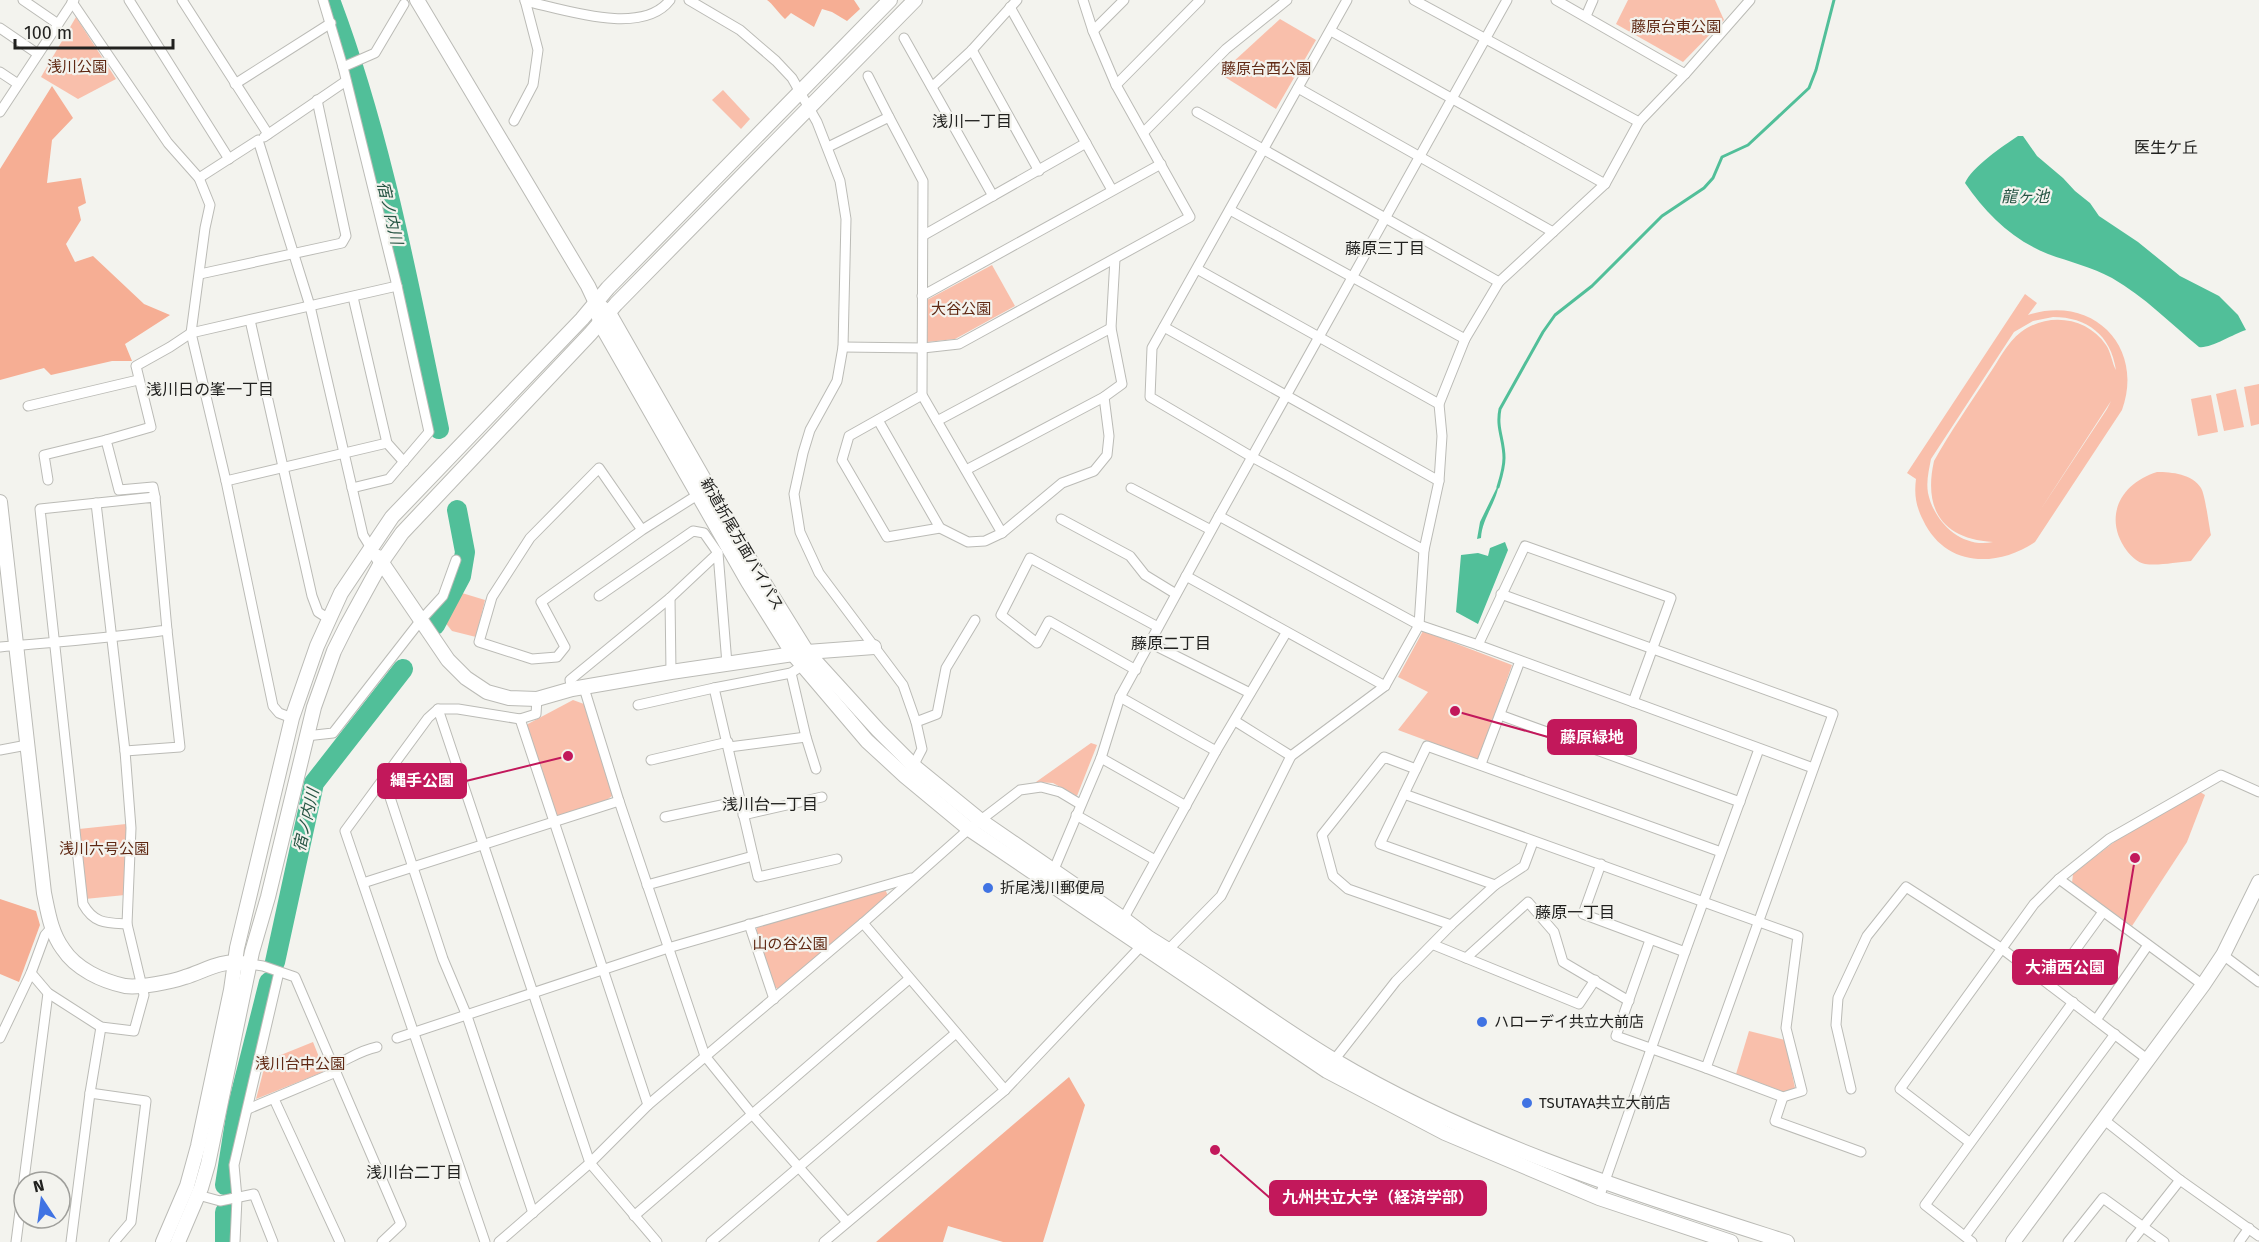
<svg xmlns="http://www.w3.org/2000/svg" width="2259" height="1242" viewBox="0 0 2259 1242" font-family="'Fira Sans','Noto Sans JP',sans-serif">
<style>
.green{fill:#f9bfab;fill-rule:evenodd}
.forest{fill:#f6ae94}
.water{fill:#51bf99}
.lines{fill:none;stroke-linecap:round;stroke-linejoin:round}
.stream{stroke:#51bf99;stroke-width:3}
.river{stroke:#51bf99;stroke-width:20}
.street-casing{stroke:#bbbbb6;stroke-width:11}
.secondary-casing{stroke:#bbbbb6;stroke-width:16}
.street{stroke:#fff;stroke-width:9}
.secondary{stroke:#fff;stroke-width:14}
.poi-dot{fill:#4073e3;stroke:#f3f3ee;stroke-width:2}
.labels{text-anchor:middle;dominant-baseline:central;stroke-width:4.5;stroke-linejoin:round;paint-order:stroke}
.park-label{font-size:15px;fill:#5f2813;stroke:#f3f3ee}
.street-label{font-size:15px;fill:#21211f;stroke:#f3f3ee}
.poi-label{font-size:15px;fill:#21211f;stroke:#f3f3ee;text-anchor:start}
.neighbourhood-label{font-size:16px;fill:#21211f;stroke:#f3f3ee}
.water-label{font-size:16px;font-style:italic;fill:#275544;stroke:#f3f3ee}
.leader{fill:none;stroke:#c2185b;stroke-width:2}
.callout-dot{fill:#c2185b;stroke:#f3f3ee;stroke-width:2}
.callout{fill:#c2185b;stroke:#c2185b;stroke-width:2}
.callout-label{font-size:16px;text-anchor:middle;font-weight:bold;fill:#fff}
</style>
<rect width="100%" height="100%" fill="#f3f3ee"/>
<!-- green -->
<g class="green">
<polygon points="1628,0 1715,0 1724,20 1683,62 1616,24"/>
<polygon points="76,17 116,79 78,99 41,77"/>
<polygon points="1280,19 1316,40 1276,109 1220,74"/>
<polygon points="723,90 750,119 741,129 712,100"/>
<polygon points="992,265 1015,306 955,339 927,342 927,300"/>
<path d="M2025 294 2037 303 2028 315C2092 294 2145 346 2122 410L2035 542C1996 568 1945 567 1923 520 1916 506 1914 495 1916 479L1907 473ZM2053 317C2087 317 2111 335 2116 370 2112 363 2111 352 2106 345 2087 317 2048 312 2021 332 2007 342 1998 362 1988 376 1970 404 1950 432 1934 461 1923 510 1943 539 1993 542 1962 549 1934 522 1928 493 1926 481 1929 470 1931 459L2014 332 2033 321ZM2111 401 2107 409 2039 512Z"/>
<polygon points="2259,384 2259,424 2251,426 2244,387"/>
<polygon points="2236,389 2244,427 2224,431 2216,394"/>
<polygon points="2211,395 2218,432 2198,436 2191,399"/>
<path d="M2157 472C2172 472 2192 474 2201 488 2205 494 2209 526 2211 535L2191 561C2177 562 2159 566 2145 564 2138 563 2131 556 2127 551 2102 517 2121 483 2157 472Z"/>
<polygon points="462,593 485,600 476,637 452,631 444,621"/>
<polygon points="1423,631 1512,665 1479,760 1398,730 1428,692 1398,677"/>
<polygon points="573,700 584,704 613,795 607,800 557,816 526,725"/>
<polygon points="1091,743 1097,745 1077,796 1053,783 1036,782"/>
<polygon points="2200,792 2205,795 2187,842 2132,926 2072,883 2073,874 2118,839"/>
<polygon points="126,824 127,839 125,895 85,899 79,829"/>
<polygon points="885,889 888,896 779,989 774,987 756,931 758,925"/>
<polygon points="1749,1031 1785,1040 1795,1088 1784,1092 1736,1074"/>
<polygon points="313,1042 323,1067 323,1072 256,1099 266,1061"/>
</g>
<!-- forest -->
<g class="forest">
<path d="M767 0H854L860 9 847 21 832 12 822 9 814 27 791 13 785 19C779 14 772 3 767 0Z"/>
<polygon points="52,86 73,118 52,140 47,183 81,178 86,203 78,207 81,220 66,244 75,262 93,256 144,304 170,315 125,344 132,361 112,361 51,375 44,368 0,380 0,169"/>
<polygon points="0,899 36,911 40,925 19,982 0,974"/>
<polygon points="1069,1077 1085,1105 1043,1242 1003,1242 948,1226 943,1242 876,1242"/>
</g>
<!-- water -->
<g class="water">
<path d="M2018 136H2023L2037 156 2063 178 2075 191 2090 203 2099 216 2138 242 2180 276 2219 296 2238 315 2246 330C2233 334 2210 349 2199 347 2170 323 2145 297 2112 278 2092 267 2070 262 2048 254 2013 240 1986 214 1965 183 1972 167 2003 146 2018 136Z"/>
<path d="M1499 483C1497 502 1482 518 1481 538L1477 539 1480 522Z"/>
<polygon points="1505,542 1508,550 1478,624 1456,612 1461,555 1478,553 1488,556 1490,548"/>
</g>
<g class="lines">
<!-- stream -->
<path class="stream" d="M1498 487C1501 477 1504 468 1504 458 1504 439 1496 428 1500 409L1543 332 1555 315 1592 286 1662 216 1704 188 1713 178 1722 157 1748 145 1809 88 1816 70 1834 0"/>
<!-- river -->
<g class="river">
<path d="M330 0C382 137 409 287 439 429"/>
<polyline points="435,625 461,576 465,552 457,510"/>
<polyline points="275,962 314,783 403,669"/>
<polyline points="225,1185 237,1109 269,982"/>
<polyline points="225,1242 225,1212"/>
</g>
<!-- street casing -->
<g class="street-casing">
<g id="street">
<polyline points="23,0 58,24"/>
<polyline points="129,0 229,159"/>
<polyline points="182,0 268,134"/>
<polyline points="323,0 343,67 397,286 429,432 389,479 352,488"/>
<polyline points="689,0 740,30 776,61 792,78 817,122 840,181 846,219 843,347 837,381 810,430 803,453 794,494 800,532 819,573 903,685 916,722 922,749 911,770"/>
<polyline points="1347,0 1152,348 1150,397 1252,457 1424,550"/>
<polyline points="1414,0 1639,122"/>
<polyline points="1556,0 1685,74"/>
<path d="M525 1C563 9 642 37 670 0"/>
<polyline points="72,2 168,143 199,178 210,205 205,228 191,333 226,481 273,706 279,713 292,718"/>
<polyline points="1010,7 1112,190"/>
<polyline points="1586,16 1593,0"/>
<polyline points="0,28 38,54"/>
<polyline points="1093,31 1124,0"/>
<polyline points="1331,31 1605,184"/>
<polyline points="904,38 993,196"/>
<polyline points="972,50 1039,171"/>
<polyline points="343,67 375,53 404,4"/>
<polyline points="0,72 18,84"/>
<polyline points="868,76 889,117"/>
<polyline points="235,84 331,23"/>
<polyline points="1116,85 1200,0"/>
<polyline points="932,87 972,50 1017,0"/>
<polyline points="1298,88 1553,232"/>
<polyline points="0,112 74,0"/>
<polyline points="1197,112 1499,282"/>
<polyline points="514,121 533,85 538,50 525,0"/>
<polyline points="1144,132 1226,49 1287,0"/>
<polyline points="264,137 346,81"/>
<polyline points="828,147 889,117 923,181 922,395 1002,533"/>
<polyline points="199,178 258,140 310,306 363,535 371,548"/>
<polyline points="1230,210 1465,339"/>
<polyline points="924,235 1086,143"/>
<polyline points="1197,269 1439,404"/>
<polyline points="200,274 342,243 346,236 317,100"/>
<polyline points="922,296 1161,164"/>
<polyline points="353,297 387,443 404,462"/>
<polyline points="250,320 312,596 318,612 329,619"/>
<polyline points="1164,327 1439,481"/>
<polyline points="843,347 923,348 959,344 1190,217 1116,85 1093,31 1083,0"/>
<polyline points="922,395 849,436 842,460 887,537 940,528 968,542 985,541 1002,533 1062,483 1094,471 1107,455 1109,436 1104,397"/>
<polyline points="28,406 138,380"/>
<polyline points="878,420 940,528"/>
<polyline points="937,421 1111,328"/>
<polyline points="966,470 1104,397 1122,384 1111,328 1115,259"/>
<polyline points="48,480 44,455 106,440"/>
<polyline points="226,481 387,443"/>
<polyline points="1131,488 1211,530"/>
<polyline points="155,497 153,487 119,490 106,440 151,427 136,366 170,347 191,333 397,286"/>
<polyline points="1219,516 1419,625 1478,645 1813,768"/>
<polyline points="1061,519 1130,556 1145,575 1176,594"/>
<polyline points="642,530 599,468 530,538 492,597 479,642 532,659 557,657 565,647 541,602 642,530 699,494"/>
<polyline points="1186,576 1385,686"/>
<polyline points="1501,594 1833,714 1706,1068 1616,1036 1650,940"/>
<polyline points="599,596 693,531 704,533 718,553"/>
<polyline points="670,598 671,672"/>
<polyline points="1150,643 1250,693"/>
<polyline points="1478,645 1525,546 1671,598 1633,702"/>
<path d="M0 647C56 642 112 638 167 630L155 497 40 509 83 904C94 924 107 923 127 924"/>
<polyline points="803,665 791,673 714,688 758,877 837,859"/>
<polyline points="1136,670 1049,621 1037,643 1001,615 1030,558 1158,627"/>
<polyline points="791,673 806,737 816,769"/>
<polyline points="584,688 619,801 705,1056 752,1114 847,1222"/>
<polyline points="572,689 570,680 670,598 718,553 727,664"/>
<polyline points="1120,697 1216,751"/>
<polyline points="638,705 714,688"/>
<polyline points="438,709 590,1163 657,1242"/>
<polyline points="1500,715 1740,802"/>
<polyline points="520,719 648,1105"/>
<polyline points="1235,721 1291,756"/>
<polyline points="916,722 937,714 946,668 975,620"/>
<polyline points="306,736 333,733 421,620 443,596 456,560"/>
<polyline points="729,747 806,737"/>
<polyline points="0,750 27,745"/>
<polyline points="125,751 180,747 167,630"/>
<polyline points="1101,758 1186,806"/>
<polyline points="651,760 728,742"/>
<polyline points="1481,764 1520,661"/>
<polyline points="1416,769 1384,757 1322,835 1333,876 1348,889 1451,925 1495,885 1524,866 1533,842"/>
<polyline points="384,779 443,959 467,1016 533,1213"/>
<polyline points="1404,794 1798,936 1786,1028 1802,1091 1783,1097 1706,1068"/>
<polyline points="743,815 822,797"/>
<polyline points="1076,815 1155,860"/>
<polyline points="665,817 740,801"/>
<polyline points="1601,864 1583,914 1685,952"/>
<polyline points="1052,874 1101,758 1120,697 1219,516 1507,0"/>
<polyline points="2059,879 2203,985"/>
<polyline points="363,883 619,801"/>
<polyline points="647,885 753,856"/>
<polyline points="1495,885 1380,844 1427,746 1721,852"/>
<polyline points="863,923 1005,1090"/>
<polyline points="1121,923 1216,751 1286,633"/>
<polyline points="749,924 774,999"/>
<polyline points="1434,945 1579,1004 1595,980"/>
<polyline points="1166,952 1221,896 1291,756 1385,686 1419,625 1424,550 1439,481 1442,436 1439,404 1465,339 1499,282 1605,184 1639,122 1685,74 1750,0"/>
<polyline points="2223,955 2259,982"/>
<polyline points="1466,958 1528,902 1554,932 1563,962 1629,1001"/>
<polyline points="250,964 263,966 295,977 401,1224 382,1242"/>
<polyline points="31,973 48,993 101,1027 134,1031 144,995 127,924 131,828 125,751 96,503"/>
<polyline points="2050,985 2103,912"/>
<polyline points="2096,1020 2148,945"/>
<polyline points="0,1038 31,973 45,935 52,927"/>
<polyline points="397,1038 668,948 911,878"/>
<polyline points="1331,1064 1396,981 1451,925"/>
<path d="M332 1066C350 1059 358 1051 377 1047"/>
<polyline points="1851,1089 1836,1025 1838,998 1867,936 1906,887 2001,948 2147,1059"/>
<polyline points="90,1093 146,1101 131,1222 114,1242"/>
<polyline points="1783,1097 1775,1121 1861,1152"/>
<polyline points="274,1099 340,1242"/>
<polyline points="248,1109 336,1072"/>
<polyline points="2103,1119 2180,1180 2259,1236"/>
<polyline points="1969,1142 1900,1089 2034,904 2059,879 2109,839 2221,775 2259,792"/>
<polyline points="198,1195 220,1201 254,1194 273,1242"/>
<polyline points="1599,1198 1685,952 1759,749"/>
<polyline points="634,1216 909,979"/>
<polyline points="1965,1236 2115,1034"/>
<polyline points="16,1242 48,993"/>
<polyline points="71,1242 90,1093 101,1027"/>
<polyline points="235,1242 237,1198 234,1165 279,972"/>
<polyline points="485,1242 345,831 428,718 438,709 458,709 520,719 536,714 537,699"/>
<polyline points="499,1242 590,1163 648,1105 863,923 969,829 1020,790 1041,787 1060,792 1080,804"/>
<polyline points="711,1242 956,1033"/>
<polyline points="824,1242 1005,1090 1144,943"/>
<polyline points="1972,1242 1925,1205 2073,1002"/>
<polyline points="2068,1242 2103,1198 2164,1242"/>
<polyline points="2131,1242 2180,1180"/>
<polyline points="2239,1242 2249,1228"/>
</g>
</g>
<!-- secondary casing -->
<g class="secondary-casing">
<g id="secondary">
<polyline points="417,0 588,286 596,303 600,323 748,582 793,654 867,741 905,776 969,829 1327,1071 1445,1133 1599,1198 1731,1242"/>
<path d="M596 303 609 313 753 565 807 652 878 730 915 767 980 820 1124 919 1149 938C1212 976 1270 1022 1334 1060 1475 1144 1631 1192 1787 1242"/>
<path d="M0 502 44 893C48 912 51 933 63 949 76 969 102 981 125 986 140 988 171 982 185 977 202 972 223 959 242 963"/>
<polyline points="378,557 448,660 466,678 487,692 509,698 537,699 572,689 671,672 807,652 874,647"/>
<polyline points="163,1242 187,1186 198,1146 231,990 237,948 292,718 317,646 341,593 392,517 582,319 608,288 890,0"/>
<polyline points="178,1242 201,1188 208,1164 252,952 268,897 314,707 334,651 347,625 381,563 402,533 590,334 616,304 915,0"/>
<polyline points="2013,1242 2203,985 2223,955 2259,882"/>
</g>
</g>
<!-- street -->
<use href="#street" class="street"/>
<!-- secondary -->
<use href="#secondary" class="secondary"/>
</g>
<!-- markers -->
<g class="poi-dot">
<circle cx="988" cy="888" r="6"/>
<circle cx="1482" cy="1022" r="6"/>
<circle cx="1527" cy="1103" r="6"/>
</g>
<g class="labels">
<!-- park labels -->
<g class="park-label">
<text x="1676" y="27">藤原台東公園</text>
<text x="77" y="67">浅川公園</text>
<text x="1266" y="69">藤原台西公園</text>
<text x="961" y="309">大谷公園</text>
<text x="104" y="849">浅川六号公園</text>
<text x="790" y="944">山の谷公園</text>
<text x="300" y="1064">浅川台中公園</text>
</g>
<!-- street labels -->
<g class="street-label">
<text transform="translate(742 544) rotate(60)">新道折尾方面バイパス</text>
</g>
<!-- poi labels -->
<g class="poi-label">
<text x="1000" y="888">折尾浅川郵便局</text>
<text x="1494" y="1022">ハローデイ共立大前店</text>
<text x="1539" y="1103">TSUTAYA共立大前店</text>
</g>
<!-- neighbourhood labels -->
<g class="neighbourhood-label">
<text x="972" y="121">浅川一丁目</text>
<text x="2166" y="147">医生ケ丘</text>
<text x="1385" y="248">藤原三丁目</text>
<text x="210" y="389">浅川日の峯一丁目</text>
<text x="1171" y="643">藤原二丁目</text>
<text x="770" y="804">浅川台一丁目</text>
<text x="1575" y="912">藤原一丁目</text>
<text x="414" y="1172">浅川台二丁目</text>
</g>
<!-- water labels -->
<g class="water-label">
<text x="2025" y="196">龍ヶ池</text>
<text transform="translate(390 213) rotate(77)">宿ノ内川</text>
<text transform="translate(306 820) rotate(-77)">宿ノ内川</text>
</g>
</g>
<!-- callouts -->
<path class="leader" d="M1455 711L1548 737M568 756L466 781M2135 858L2117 967M1215 1150L1270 1198"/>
<g class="callout-dot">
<circle cx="1455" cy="711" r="6"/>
<circle cx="568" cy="756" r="6"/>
<circle cx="2135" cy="858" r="6"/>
<circle cx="1215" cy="1150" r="6"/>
</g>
<g class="callout">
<rect x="1548" y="720" width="88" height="34" rx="6"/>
<rect x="378" y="764" width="88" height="34" rx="6"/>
<rect x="2013" y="950" width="104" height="34" rx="6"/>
<rect x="1270" y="1181" width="216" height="34" rx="6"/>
</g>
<g class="callout-label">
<text x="1592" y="743">藤原緑地</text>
<text x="422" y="786">縄手公園</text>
<text x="2065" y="973">大浦西公園</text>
<text x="1378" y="1203">九州共立大学（経済学部）</text>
</g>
<!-- north arrow -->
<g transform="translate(42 1200) rotate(347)"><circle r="28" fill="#f3f3ee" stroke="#9f9f9b" stroke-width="1.5"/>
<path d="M0-4.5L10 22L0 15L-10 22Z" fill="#4073e3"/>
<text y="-9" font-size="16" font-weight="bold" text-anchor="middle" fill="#21211f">N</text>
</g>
<!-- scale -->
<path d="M15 39v9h158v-9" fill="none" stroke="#21211f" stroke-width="3"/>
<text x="24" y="39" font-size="18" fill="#21211f" stroke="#f3f3ee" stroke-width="4.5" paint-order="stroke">100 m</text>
</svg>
